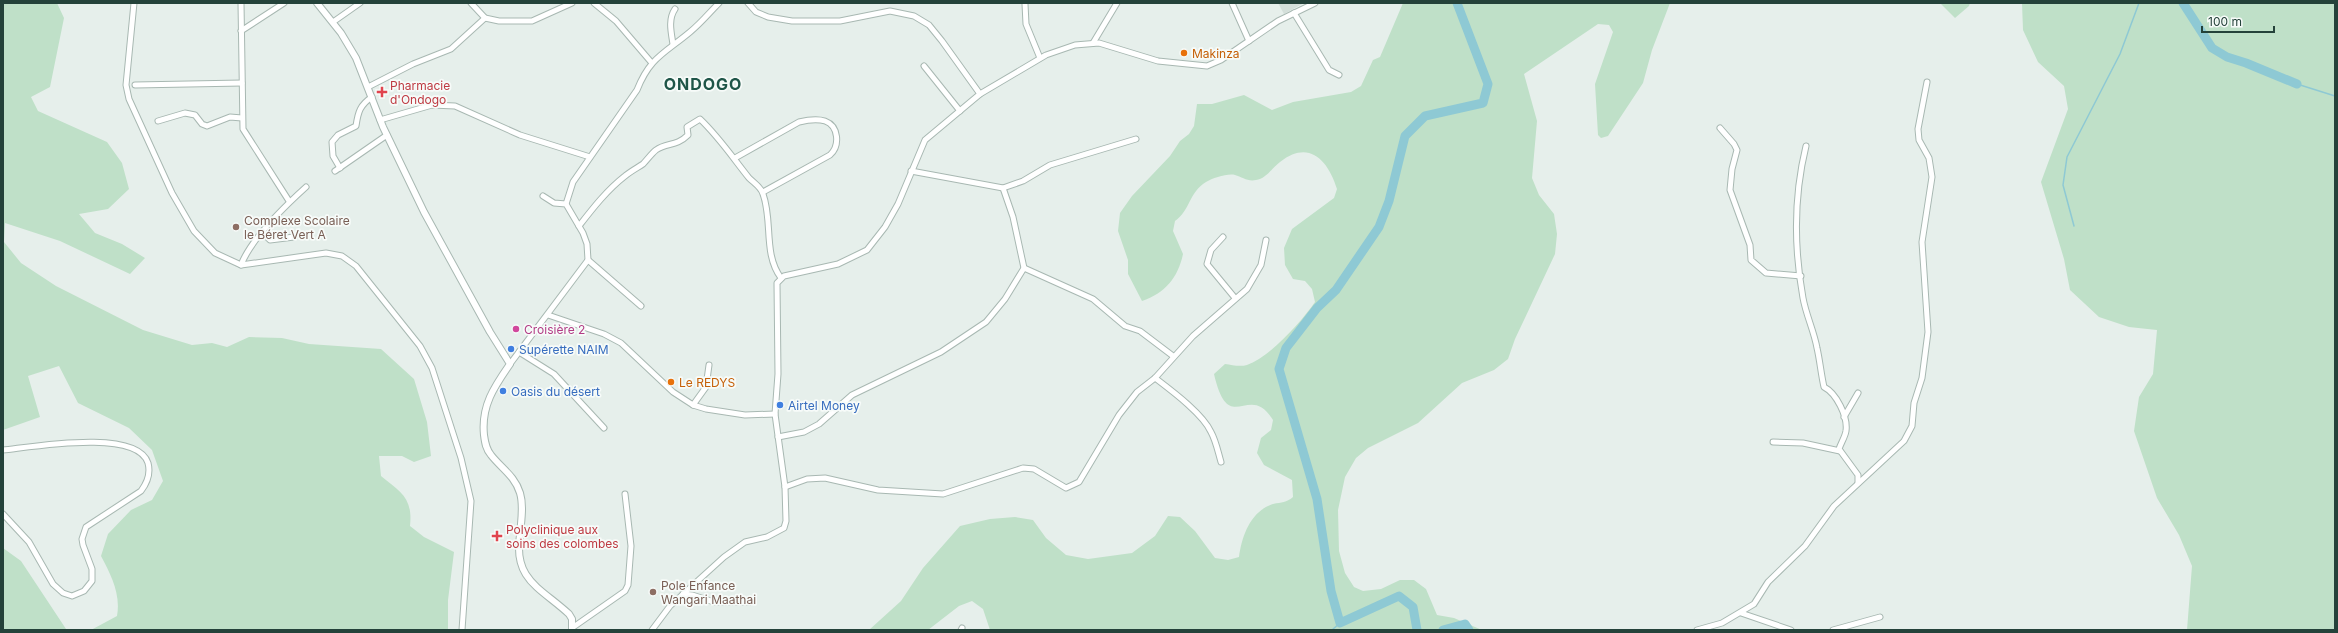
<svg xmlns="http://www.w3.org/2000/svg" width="2338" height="633" viewBox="0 0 2338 633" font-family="Inter,sans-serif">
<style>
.built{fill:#d4dfda}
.green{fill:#bfe0c8}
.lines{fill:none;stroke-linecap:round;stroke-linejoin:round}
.stream{stroke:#8ec9d4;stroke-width:1.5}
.river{stroke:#8ec9d4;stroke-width:9}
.minor-casing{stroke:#a8b8b2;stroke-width:7}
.tertiary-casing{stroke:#a8b8b2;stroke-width:8}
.minor{stroke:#fff;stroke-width:5}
.tertiary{stroke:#fff;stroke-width:6}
.food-dot{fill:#e8710a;stroke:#f7fbf9;stroke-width:1.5}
.health-dot{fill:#e0444e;stroke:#f7fbf9;stroke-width:1.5}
.education-dot{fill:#8d6e63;stroke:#f7fbf9;stroke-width:1.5}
.hotel-dot{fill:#d1479c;stroke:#f7fbf9;stroke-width:1.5}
.shop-dot{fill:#3f7fe0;stroke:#f7fbf9;stroke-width:1.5}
.labels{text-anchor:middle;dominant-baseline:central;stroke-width:3.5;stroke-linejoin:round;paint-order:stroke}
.food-label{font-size:12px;fill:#c56008;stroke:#f7fbf9;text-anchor:start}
.health-label{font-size:12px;fill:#be3a42;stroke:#f7fbf9;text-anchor:start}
.education-label{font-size:12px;fill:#785e54;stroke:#f7fbf9;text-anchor:start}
.hotel-label{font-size:12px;fill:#b23c85;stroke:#f7fbf9;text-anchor:start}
.shop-label{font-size:12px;fill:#366cbe;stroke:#f7fbf9;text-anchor:start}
.district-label{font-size:16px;font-weight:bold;letter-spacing:1px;fill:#1f5548;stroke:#f7fbf9}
</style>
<rect width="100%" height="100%" fill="#e6efeb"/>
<!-- built -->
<polygon class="built" points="1278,3 1304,3 1284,14"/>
<!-- green -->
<g class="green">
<path d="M3 3H57L64 18 50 87 31 97 38 111 107 142 122 163 129 189 108 209 79 214 95 233 122 244 145 258 130 274 60 241 5 223 4 242 21 263 56 286 143 330 192 345 212 343 227 347 249 337 282 338 309 344 381 349 414 379 427 422 431 456 414 462 402 456H379L381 476C401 492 413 498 410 526L424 537 454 552 448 600V630H91L117 616C121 594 111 575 101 556L108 534 131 510 152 500 163 481 152 450 129 428 78 403 59 366 28 376 40 417 3 430Z"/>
<path d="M1403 3H1670L1652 50 1643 83 1608 136 1601 138 1598 135 1595 84 1613 32 1609 25 1598 24 1524 74 1537 121 1532 178 1539 195 1554 214 1557 234 1555 254 1515 339 1508 359 1494 370 1462 383 1418 423 1368 448 1356 458 1345 477 1338 510 1339 551 1345 573 1354 587 1363 591 1381 589 1400 580H1414L1426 589 1437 615 1454 618 1482 630H990L983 609 972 601 959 606 928 630H869L901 601 923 568 960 526 990 519 1015 517 1033 520 1046 538 1066 555 1088 559 1132 553 1155 536 1168 516 1180 517 1195 531 1215 558 1228 560 1239 557C1242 535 1251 511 1273 504 1282 502 1286 503 1293 497L1292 480 1264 465 1257 453 1261 438 1271 430 1273 420C1249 380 1229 439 1214 374L1225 364C1232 365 1240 367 1247 365 1269 358 1302 321 1315 302L1312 289 1305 281 1293 279 1285 265 1284 248 1292 229 1334 198 1337 189C1328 160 1309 139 1280 162 1272 168 1266 179 1256 180 1248 182 1242 177 1235 175 1228 173 1213 178 1206 182 1189 192 1190 211 1175 221L1173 231 1183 254C1178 278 1165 293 1142 301L1128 274V260L1118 231 1120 213 1132 196 1170 156 1180 141 1189 134 1194 126 1197 104H1212L1244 95 1272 110 1293 102 1351 92 1361 86 1373 60 1380 57Z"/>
<polygon points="1940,3 1970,3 1969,6 1955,18"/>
<polygon points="2022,3 2335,3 2335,630 2187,630 2192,566 2179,535 2157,498 2134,431 2139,397 2153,374 2157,330 2129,327 2099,317 2070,290 2064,259 2041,182 2068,109 2064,86 2038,62 2023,30"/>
<polygon points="3,548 21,561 66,629 86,630 3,630"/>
</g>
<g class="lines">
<!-- stream -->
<g class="stream">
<polyline points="2297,84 2335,96"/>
<polyline points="2074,226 2063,185 2067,157 2120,54 2139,3"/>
<polyline points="1332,630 1340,623"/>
</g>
<!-- river -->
<g class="river">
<polyline points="2183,3 2212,48 2227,57 2246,63 2297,84"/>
<polyline points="1417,630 1413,607 1399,596 1340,623 1331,591 1317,499 1279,369 1286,348 1317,308 1336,290 1379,227 1389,201 1405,136 1425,116 1483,103 1488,84 1457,3"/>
<polyline points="1443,630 1465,624 1469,630"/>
</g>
<!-- minor casing -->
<g class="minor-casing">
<g id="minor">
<polyline points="134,3 126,85 129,99 172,193 194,231 215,253 241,265 326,253 342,256 356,266 420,346 432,368 461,458 471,501 462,630"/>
<polyline points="241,3 243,129 289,201"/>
<polyline points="471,3 485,18 499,21 532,21 572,3"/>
<polyline points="594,3 616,21 651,62"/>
<polyline points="748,3 756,12 768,17 792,21 840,21 890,11 914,16 929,25 942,41 980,94"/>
<polyline points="1232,3 1249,41"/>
<polyline points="1025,4 1026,24 1040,58"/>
<polyline points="1294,13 1329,70 1339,75"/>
<polyline points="333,22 360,3"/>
<polyline points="241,31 284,3"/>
<polyline points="1093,43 1117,3"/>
<path d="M673 44C671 32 668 19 675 9"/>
<polyline points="924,66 960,111"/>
<polyline points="135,85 242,83"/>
<polyline points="368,87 413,64 451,49 485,18"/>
<polyline points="380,120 432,105 455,106 520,135 590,157"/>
<polyline points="158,121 185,113 195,115 202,124 207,126 230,117 242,118"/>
<polyline points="1720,128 1734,144 1737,150 1732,169 1730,190 1750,245 1751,260 1766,273 1801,276"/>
<path d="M1806 146C1794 195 1794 248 1803 298 1806 315 1814 331 1817 348 1820 361 1821 374 1824 387 1836 393 1848 416 1846 431 1845 437 1841 443 1839 449L1858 475V483"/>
<path d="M735 158 799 122C807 120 816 118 825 121 839 126 840 146 830 155L763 192"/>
<path d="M340 168 333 156 332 142 338 135 356 126C358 112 360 105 372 97"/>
<polyline points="335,171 387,135"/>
<polyline points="911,171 1003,188 1023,181 1050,165 1136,139"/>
<path d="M566 204 573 182 637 90C650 57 665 53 690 32 701 23 709 13 719 3"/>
<path d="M579 226C593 208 607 190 625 176 631 171 637 168 643 164 647 160 651 154 656 150 667 142 676 147 688 135L687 127 700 119C719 137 733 158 749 178 754 183 761 187 763 194 773 221 763 254 781 278"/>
<polyline points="263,233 270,240 294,237"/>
<polyline points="1223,237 1211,250 1207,264 1235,298"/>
<polyline points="588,260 641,306"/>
<path d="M241 265C251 239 285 206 306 187"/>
<polyline points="1024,268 1093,299 1125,326 1140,331 1173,356"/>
<polyline points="548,315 604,334 621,343 673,392 693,405 706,409 745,415 775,414"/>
<polyline points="519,352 554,374 604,428"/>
<polyline points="510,364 588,260 587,244 583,233 566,204 554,203 543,196"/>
<path d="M1155 378C1172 391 1203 414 1211 432 1216 441 1218 452 1221 462"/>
<polyline points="693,405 706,387 709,365"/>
<polyline points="1844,417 1858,393"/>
<polyline points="778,437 804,432 819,424 852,395 941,352 986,322 1005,299 1024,268 1013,217 1003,188"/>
<polyline points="1773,442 1803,443 1840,451"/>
<path d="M3 450C32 447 137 428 148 463 151 474 147 483 141 491L86 527 82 539 83 545 92 569V581L84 591 72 596 63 593 53 584 29 542 3 514"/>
<polyline points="785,487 807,479 825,478 878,490 943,494 1023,468 1034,469 1066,488 1079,482 1119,415 1137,392 1155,378 1193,336 1247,289 1261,265 1266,240"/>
<polyline points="683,594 692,595 714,602 751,602"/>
<polyline points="1741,613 1791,630"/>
<polyline points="572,628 625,591 628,585 631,546 625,494"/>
<polyline points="652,630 670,606 724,557 745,542 767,537 784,528 786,521 785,487 775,414 778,374 777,283 784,276 838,264 867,250 885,227 898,204 925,140 980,94 1046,55 1075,45 1099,43 1158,61 1207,66 1221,60 1278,21 1315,3"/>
<polyline points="961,630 962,628"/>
<polyline points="1697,630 1722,623 1754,604 1768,582 1805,546 1834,506 1904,441 1912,426 1914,403 1922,378 1928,332 1922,242 1932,177 1929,158 1919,140 1918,129 1927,82"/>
<polyline points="1833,630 1880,617"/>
</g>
</g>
<!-- tertiary casing -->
<g class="tertiary-casing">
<path id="tertiary" d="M317 3 341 33 356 58 383 127 424 212 490 332 510 364C494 387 481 406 484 435 485 443 486 449 491 455 501 468 515 476 520 493 524 506 521 521 520 535 513 580 541 588 569 614L572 619V630"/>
</g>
<!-- minor -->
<use href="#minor" class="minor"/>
<!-- tertiary -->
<use href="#tertiary" class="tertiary"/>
</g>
<!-- markers -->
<g class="food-dot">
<circle cx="1184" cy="53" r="4"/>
<circle cx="671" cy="382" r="4"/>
</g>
<g class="health-dot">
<path d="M380 86h4v4h4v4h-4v4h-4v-4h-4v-4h4z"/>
<path d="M495 530h4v4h4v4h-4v4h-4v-4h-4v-4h4z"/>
</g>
<g class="education-dot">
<circle cx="236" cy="227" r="4"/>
<circle cx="653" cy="592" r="4"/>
</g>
<circle class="hotel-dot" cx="516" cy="329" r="4"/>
<g class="shop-dot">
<circle cx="511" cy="349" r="4"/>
<circle cx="503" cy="391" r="4"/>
<circle cx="780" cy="405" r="4"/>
</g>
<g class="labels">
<!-- food labels -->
<g class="food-label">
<text x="1192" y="53">Makinza</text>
<text x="679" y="382">Le REDYS</text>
</g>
<!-- health labels -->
<g class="health-label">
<text x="390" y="85">Pharmacie<tspan x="390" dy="14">d'Ondogo</tspan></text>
<text x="506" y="529">Polyclinique aux<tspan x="506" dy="14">soins des colombes</tspan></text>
</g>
<!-- education labels -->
<g class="education-label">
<text x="244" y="220">Complexe Scolaire<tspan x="244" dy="14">le Béret Vert A</tspan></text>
<text x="661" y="585">Pole Enfance<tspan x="661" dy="14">Wangari Maathai</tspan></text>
</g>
<!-- hotel labels -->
<g class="hotel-label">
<text x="524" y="329">Croisière 2</text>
</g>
<!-- shop labels -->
<g class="shop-label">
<text x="519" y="349">Supérette NAIM</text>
<text x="511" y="391">Oasis du désert</text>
<text x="788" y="405">Airtel Money</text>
</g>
<!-- district labels -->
<g class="district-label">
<text x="703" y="84">ONDOGO</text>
</g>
</g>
<!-- border -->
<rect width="2338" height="633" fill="none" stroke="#24423a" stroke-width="8"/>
<!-- scale -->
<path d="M2202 26v6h72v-6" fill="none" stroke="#24423a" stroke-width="2"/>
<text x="2208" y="26" font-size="12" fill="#24423a" stroke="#f7fbf9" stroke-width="3" paint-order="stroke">100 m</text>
</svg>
